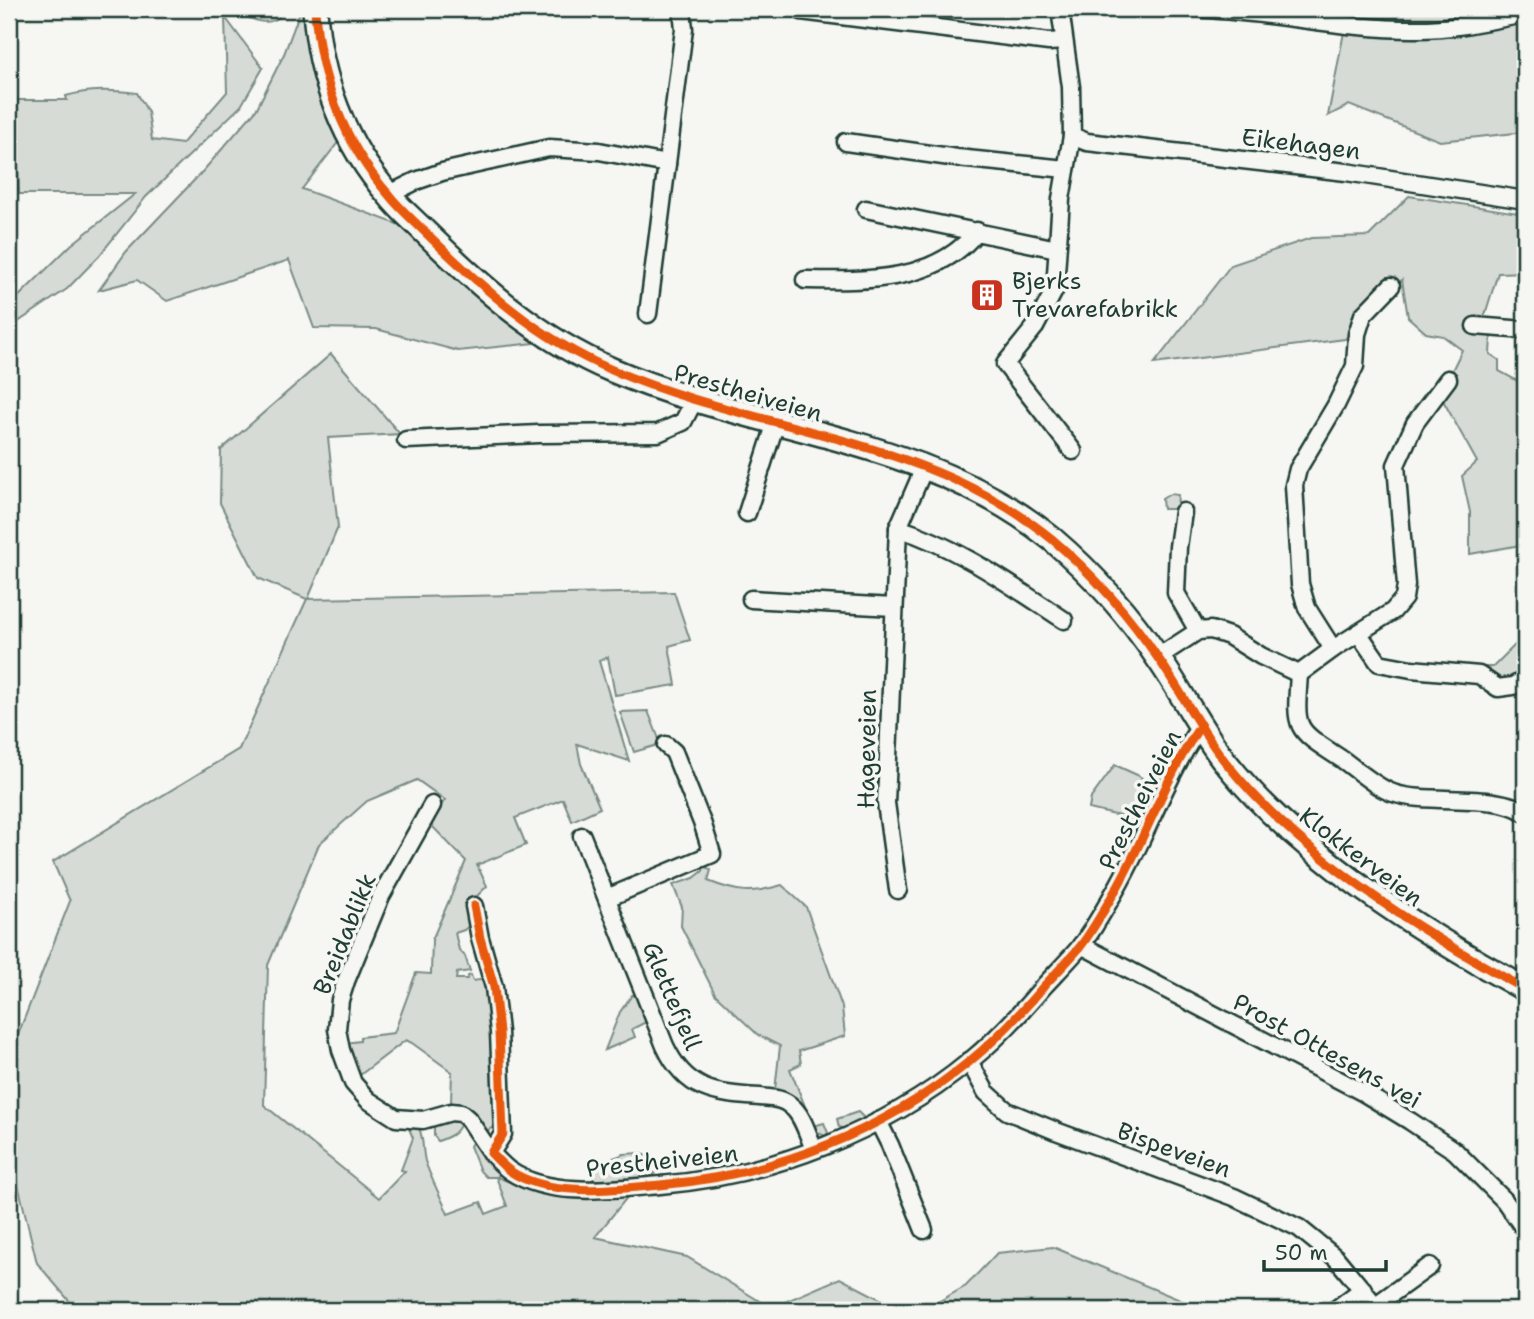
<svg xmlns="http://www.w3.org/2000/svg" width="1534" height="1319" viewBox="0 0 1534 1319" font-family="'Shantell Sans',sans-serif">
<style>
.green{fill:#d6dbd6;stroke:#7a8c85;stroke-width:2}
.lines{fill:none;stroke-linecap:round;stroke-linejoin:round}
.street-casing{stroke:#1f3d34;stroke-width:21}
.secondary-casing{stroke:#1f3d34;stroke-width:28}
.street{stroke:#f6f6f2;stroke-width:16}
.secondary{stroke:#f6f6f2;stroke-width:23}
.cycleway-casing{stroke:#f6f6f2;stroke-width:13}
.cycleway{stroke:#e8590c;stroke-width:9}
.labels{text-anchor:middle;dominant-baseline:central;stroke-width:7;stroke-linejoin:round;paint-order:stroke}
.street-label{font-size:24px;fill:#1f3d34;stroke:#f6f6f2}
.poi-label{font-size:24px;fill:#1f3d34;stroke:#f6f6f2;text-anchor:start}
</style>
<rect width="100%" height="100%" fill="#f6f6f2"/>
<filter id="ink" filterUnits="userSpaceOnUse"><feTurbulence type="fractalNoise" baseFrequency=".0143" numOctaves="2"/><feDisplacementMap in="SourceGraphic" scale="14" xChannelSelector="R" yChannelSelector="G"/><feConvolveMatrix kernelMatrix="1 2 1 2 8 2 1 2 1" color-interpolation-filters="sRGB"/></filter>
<g filter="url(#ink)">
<!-- green -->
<g class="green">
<path d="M228 9H284C274 34 245 16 228 9Z"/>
<polygon points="301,9 310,35 320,97 339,141 302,189 408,228 535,343 458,351 376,329 314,328 289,260 167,301 137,280 99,290 126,252 203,171 256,110 284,54"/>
<polygon points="1315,9 1525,9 1525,132 1440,141 1349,105 1328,116 1348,11"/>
<path d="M225 17 263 68 241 106 146 197 99 256 67 289 9 328V306L71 245 135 194H19L15 100H67L66 96C90 89 113 90 137 93L148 112 152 140 182 144 227 92Z"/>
<polygon points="1409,196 1525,214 1525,272 1498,273 1483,321 1472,320 1473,334 1480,329 1491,337 1490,354 1499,360 1499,371 1525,385 1525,562 1521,545 1470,554 1470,512 1462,476 1477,462 1440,395 1462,350 1443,336 1426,333 1408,317 1402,280 1345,339 1154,364 1231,265 1311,238 1369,236"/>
<path d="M331 354 400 434 328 438 338 527 308 599 674 592 690 640 669 646 676 685 615 695 608 657 599 661 629 761 577 744 581 764 600 808 572 821 563 799 515 818 526 845 477 865 487 886 467 906 471 924 464 930 455 933 459 950 465 956 470 971 457 973 456 979H467L468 976 471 975 473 981 487 979 490 996 496 1125 487 1131C472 1128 467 1108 451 1103L452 1072 412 1043 406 1040 360 1075H357L344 1043 360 1041V1037L394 1033 416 973 431 974 432 940 466 861 428 822 445 800 417 780 367 801 319 844 268 965 264 1105 379 1198 405 1171 401 1170 413 1138 408 1126 419 1128C424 1140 422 1149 425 1161 431 1179 441 1197 448 1214L481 1202 486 1214 507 1206 496 1177H486L480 1171 470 1146 473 1141 500 1174 497 1177 536 1192 629 1195 595 1237 687 1257 771 1308 840 1278 901 1310H77L37 1263 9 1147V1058L70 901 53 862 239 749 307 599 258 578 220 503 221 450Z"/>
<polygon points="1170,494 1178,495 1177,509 1163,509 1162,499"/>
<polygon points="1525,635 1525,674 1501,682 1490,678 1489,671 1475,667 1493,667"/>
<polygon points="648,711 661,744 634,752 620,712"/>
<polygon points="1115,765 1137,775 1150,783 1150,793 1137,820 1089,809 1091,798"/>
<path d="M704 866 711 870 708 881C738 893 752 894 782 885L806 907 842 1007 845 1036 799 1051 801 1064 790 1069 813 1126 824 1123 828 1133 825 1136C801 1126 800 1103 775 1090L780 1046 758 1035 715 994 681 926 682 907 673 885 694 878 703 871Z"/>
<polygon points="632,995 637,995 648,1021 632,1029 635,1037 605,1050 620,1012"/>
<polygon points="858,1112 864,1118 857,1124 845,1129 839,1127 837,1119"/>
<path d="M446 1118 456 1119 461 1123C457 1134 449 1137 438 1141L434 1136V1127Z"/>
<polygon points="640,1153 653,1159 656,1171 652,1179 602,1184 594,1181 589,1167 624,1154"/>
<polygon points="1053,1247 1197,1307 1198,1310 924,1310 966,1286 997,1253"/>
</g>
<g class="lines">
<!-- street casing -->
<g class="street-casing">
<g id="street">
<polyline points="1060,9 1071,87 1072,136 1061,199 1055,289 1035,327 1005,364 1073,451"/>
<path d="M1204 9C1276 12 1347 30 1419 29 1455 29 1490 20 1525 14"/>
<polyline points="801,11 1049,42 1063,41"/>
<polyline points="1072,136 1087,142 1346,172 1525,200"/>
<polyline points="846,142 957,158 1066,169"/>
<polyline points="388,195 416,181 442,172 549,148 599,151 667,164"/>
<polyline points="866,209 1057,249"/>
<path d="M805 280C864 281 937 283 977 231"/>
<polyline points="648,314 684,29 682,9"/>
<polyline points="1475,326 1525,330"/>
<polyline points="406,440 539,434 658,433 683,422 695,399"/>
<polyline points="1183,512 1178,547 1176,593 1198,631"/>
<polyline points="747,513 776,422"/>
<path d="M898 528C958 547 1012 586 1064 620"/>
<polyline points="751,599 894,607"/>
<polyline points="1359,634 1379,663 1411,669 1479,675 1498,688 1513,686 1525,679"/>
<polyline points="1333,649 1307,608 1300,584 1294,485 1298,469 1336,405 1355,366 1357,334 1363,315 1391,286"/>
<polyline points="1158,657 1198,631 1211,630 1229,636 1261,656 1299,674 1333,649 1393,611 1404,598 1406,585 1396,465 1415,423 1448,379"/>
<path d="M1299 674C1295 732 1294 728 1343 760 1357 770 1377 788 1393 793 1426 805 1500 792 1525 813"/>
<polyline points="432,805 381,896 346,981 340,1000 337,1029 341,1050 353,1083 368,1100 396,1118 423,1120 451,1112 461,1113 468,1119 491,1153"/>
<path d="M582 836 665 1046C686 1091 714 1094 760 1097 770 1098 783 1098 791 1106 803 1115 808 1136 814 1149"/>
<polyline points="898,890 886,803 898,528 925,466"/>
<polyline points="607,898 712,854 703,825 674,752 666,745"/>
<path d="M474 906 480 938 494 987 499 1032 503 1134 491 1153C497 1159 503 1166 510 1171 550 1198 614 1189 660 1185 770 1176 884 1132 970 1061 997 1039 1021 1013 1044 986 1056 973 1068 961 1080 947 1094 929 1107 905 1119 884 1148 832 1167 774 1201 725"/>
<polyline points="1081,945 1364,1093 1410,1121 1455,1151 1504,1200 1525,1230"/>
<polyline points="969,1061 986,1092 1007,1111 1056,1131 1234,1197 1299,1228 1336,1258 1379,1310"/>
<polyline points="878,1121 890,1145 924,1230"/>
<polyline points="1376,1305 1430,1266"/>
<polyline points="1335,1310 1363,1289"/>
</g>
</g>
<!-- secondary casing -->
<g class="secondary-casing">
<path id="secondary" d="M315 9C319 77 344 144 389 195 399 208 412 219 423 230 480 286 538 339 612 370 757 432 926 436 1052 539 1093 574 1130 616 1160 661 1183 694 1201 732 1227 764 1302 857 1421 932 1525 989"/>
</g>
<!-- street -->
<use href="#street" class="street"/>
<!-- secondary -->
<use href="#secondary" class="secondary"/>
<!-- cycleway casing -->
<g class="cycleway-casing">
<g id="cycleway">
<path d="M315 9C319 77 344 144 389 195 399 208 412 219 423 230 480 286 538 339 612 370 757 432 926 436 1052 539 1093 574 1130 616 1160 661 1183 694 1201 732 1227 764 1302 857 1421 932 1525 989"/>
<path d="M474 906 480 938 494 987 499 1032 503 1134 491 1153C497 1159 503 1166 510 1171 550 1198 614 1189 660 1185 770 1176 884 1132 970 1061 997 1039 1021 1013 1044 986 1056 973 1068 961 1080 947 1094 929 1107 905 1119 884 1148 832 1167 774 1201 725"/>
</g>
</g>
<!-- cycleway -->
<use href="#cycleway" class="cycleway"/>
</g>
</g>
<!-- icons -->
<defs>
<g id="building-square" transform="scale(1.75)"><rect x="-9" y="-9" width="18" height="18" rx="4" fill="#c8321e" stroke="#f6f6f2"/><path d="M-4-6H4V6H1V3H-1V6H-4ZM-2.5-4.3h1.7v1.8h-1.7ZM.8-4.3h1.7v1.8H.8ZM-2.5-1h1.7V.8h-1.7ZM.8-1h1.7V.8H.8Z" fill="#fff"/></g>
</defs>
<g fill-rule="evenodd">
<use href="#building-square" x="987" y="295"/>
</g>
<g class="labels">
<!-- street labels -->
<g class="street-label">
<text transform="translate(1301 144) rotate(7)">Eikehagen</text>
<text transform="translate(748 393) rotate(16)">Prestheiveien</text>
<text transform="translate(867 749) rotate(-89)">Hageveien</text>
<text transform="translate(1140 800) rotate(-63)">Prestheiveien</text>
<text transform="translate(1361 857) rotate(37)">Klokkerveien</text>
<text transform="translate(345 934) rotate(-68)">Breidablikk</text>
<text transform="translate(672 996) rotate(67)">Glettefjell</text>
<text transform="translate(1327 1051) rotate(29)">Prost Ottesens vei</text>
<text transform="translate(1174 1150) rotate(20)">Bispeveien</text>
<text transform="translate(662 1161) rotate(-6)">Prestheiveien</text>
</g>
<!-- poi labels -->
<g class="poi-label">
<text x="1012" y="281">Bjerks<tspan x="1012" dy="28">Trevarefabrikk</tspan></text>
</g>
</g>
<!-- margin -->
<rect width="1534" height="1319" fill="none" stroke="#f6f6f2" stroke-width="35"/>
<rect x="18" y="18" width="1499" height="1284" fill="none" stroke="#1f3d34" stroke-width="2.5" filter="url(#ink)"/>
<!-- scale -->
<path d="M1264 1260v10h122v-10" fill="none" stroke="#1f3d34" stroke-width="3.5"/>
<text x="1275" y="1260" font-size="21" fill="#1f3d34" stroke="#f6f6f2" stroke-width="5" paint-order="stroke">50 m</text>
</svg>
